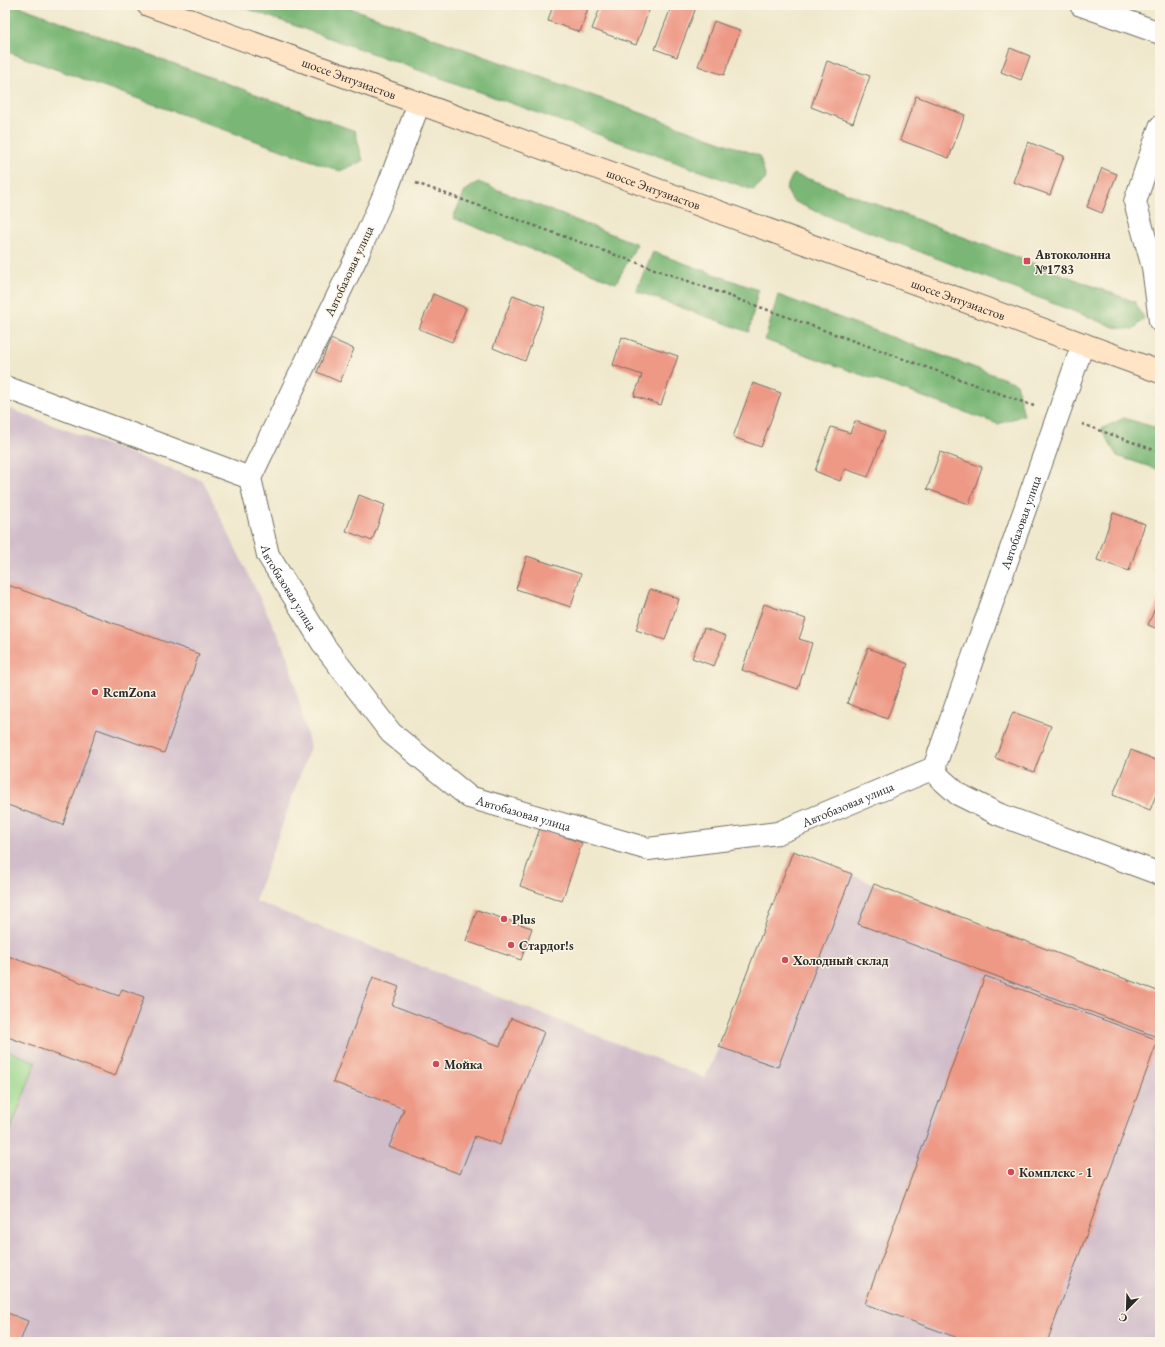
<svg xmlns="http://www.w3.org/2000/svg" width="1165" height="1347" viewBox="0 0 1165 1347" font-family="'EB Garamond',serif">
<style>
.industrial{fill:#d1bdca}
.green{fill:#98d68a;stroke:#62805a}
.forest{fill:#7ab776;stroke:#527150}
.building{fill:#ee9986}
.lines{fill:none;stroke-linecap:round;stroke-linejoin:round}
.street-casing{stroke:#706d63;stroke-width:24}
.secondary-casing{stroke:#706d63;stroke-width:24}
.path{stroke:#706d63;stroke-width:2.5;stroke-dasharray:3 3;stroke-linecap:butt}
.street{stroke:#fff;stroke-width:22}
.secondary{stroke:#ffe4c6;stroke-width:22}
.poi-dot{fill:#d1495b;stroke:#fcf5e5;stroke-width:1.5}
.labels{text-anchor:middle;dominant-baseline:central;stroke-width:3;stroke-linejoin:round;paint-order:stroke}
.street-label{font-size:13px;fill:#2b2b2b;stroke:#fcf5e5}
.poi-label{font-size:13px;font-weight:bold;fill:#2b2b2b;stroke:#fcf5e5;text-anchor:start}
</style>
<rect width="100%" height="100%" fill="#fcf5e5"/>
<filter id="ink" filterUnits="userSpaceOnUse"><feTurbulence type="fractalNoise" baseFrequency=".025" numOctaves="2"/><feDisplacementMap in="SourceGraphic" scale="8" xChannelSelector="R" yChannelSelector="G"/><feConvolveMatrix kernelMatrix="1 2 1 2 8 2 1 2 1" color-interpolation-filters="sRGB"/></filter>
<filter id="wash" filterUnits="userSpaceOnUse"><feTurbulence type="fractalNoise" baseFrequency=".012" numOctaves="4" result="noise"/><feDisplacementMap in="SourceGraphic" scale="16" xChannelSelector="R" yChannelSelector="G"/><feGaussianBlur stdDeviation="0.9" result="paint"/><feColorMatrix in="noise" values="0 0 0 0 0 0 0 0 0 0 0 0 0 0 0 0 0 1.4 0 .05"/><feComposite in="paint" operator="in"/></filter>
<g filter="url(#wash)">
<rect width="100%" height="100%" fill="#efe8cc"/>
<!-- industrial -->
<polygon class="industrial" points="5,407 203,481 288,656 310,747 255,901 705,1078 719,1047 793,851 874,884 1160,993 1160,1342 5,1342"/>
<!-- green -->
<polygon class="green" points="5,1050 36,1062 5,1145"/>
<!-- forest -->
<g class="forest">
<polygon points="5,5 16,5 355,131 363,161 340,171 5,51"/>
<polygon points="237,5 342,5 760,156 766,179 753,190"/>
<polygon points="793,174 818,182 1135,302 1144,318 1133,330 1114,327 820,213 793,201 786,189"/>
<polygon points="478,182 637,244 616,283 453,218 465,191"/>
<polygon points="653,252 758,290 749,332 636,291"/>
<polygon points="778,295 1016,383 1024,415 998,424 765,340"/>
<polygon points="1124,418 1160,429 1160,470 1117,456 1101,429"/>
</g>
<g id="blocks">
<!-- building -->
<g class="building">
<polygon points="553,5 589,5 580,32 548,21"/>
<polygon points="601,5 651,5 636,45 592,29"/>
<polygon points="672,5 697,5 677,57 655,49"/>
<polygon points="714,21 740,31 724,75 698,66"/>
<polygon points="1010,48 1030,56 1021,80 1001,72"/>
<polygon points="827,61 870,76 853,123 811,107"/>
<polygon points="916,96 965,115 949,158 900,140"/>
<polygon points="1028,142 1064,156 1050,195 1013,182"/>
<polygon points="1102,168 1117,174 1102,213 1087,207"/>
<polygon points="433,294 466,308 452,342 419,329"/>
<polygon points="513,295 545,307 525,361 493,348"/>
<polygon points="622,337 678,356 661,405 634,396 642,375 613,365"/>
<polygon points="331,339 354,349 340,382 317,372"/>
<polygon points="753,383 781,393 761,447 733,437"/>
<polygon points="855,421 885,432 868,477 845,469 840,481 815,471 831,427 850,433"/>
<polygon points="940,452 982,467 969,504 927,489"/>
<polygon points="359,495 385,505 372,541 346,531"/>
<polygon points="1113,513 1145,524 1129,571 1097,560"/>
<polygon points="527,556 581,574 571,607 516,589"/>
<polygon points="5,584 199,654 164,753 97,729 63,825 5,804"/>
<polygon points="650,589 679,599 665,640 636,630"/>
<polygon points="1160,596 1160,630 1148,625"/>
<polygon points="764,604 806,619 799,639 812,643 798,689 742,670"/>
<polygon points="704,628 726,636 714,666 692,658"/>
<polygon points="868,648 908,664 887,719 847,703"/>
<polygon points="1013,712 1051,726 1034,772 995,758"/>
<polygon points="1131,750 1160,762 1160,785 1150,810 1113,795"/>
<polygon points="540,828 582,843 562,901 520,886"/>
<polygon points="793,851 852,874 778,1067 719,1047"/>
<polygon points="874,884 1160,992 1160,1038 858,924"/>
<polygon points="477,910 532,928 521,960 466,941"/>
<polygon points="5,955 119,996 122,989 144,997 115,1076 5,1036"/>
<polygon points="985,976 1158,1040 1047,1342 969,1342 865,1304"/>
<polygon points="373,977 399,987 392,1005 500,1046 511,1018 544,1032 500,1145 475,1136 460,1174 389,1147 404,1109 333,1082"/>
<polygon points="5,1312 28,1321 20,1342 5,1342"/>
</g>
</g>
</g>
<g filter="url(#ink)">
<use href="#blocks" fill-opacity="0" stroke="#706d63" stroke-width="1"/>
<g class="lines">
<!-- street casing -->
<g class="street-casing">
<g id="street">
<polyline points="1081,5 1160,33"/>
<path id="s1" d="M419 103 389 184 357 256 250 478 268 555 325 647 391 733 469 797 648 849 778 833 934 768 1083 344"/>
<polyline points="1160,127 1135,202 1153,267 1160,321"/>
<polyline points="5,387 250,478"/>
<polyline points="934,768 940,778 958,794 998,814 1160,874"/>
</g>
</g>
<!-- secondary casing -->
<g class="secondary-casing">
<g id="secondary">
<path id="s2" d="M148 5 1160 372"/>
</g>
</g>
<!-- path -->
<g class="path">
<polyline points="416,183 1034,406"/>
<polyline points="1082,424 1160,452"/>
</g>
<!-- street -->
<use href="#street" class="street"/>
<!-- secondary -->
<use href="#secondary" class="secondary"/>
</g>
</g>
<!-- markers -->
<g class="poi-dot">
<rect x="1023" y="257" width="8" height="8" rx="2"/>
<circle cx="95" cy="692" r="4"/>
<circle cx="504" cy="919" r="4"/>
<circle cx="511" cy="945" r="4"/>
<circle cx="785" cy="960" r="4"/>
<circle cx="436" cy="1064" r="4"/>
<circle cx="1011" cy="1172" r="4"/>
</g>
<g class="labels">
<!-- street labels -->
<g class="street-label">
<text stroke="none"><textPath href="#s2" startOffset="214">шоссе Энтузиастов</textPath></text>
<text stroke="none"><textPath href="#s2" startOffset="538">шоссе Энтузиастов</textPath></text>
<text transform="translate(349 271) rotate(-65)">Автобазовая улица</text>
<text stroke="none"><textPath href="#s2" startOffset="862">шоссе Энтузиастов</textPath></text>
<text stroke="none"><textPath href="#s1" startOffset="1555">Автобазовая улица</textPath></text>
<text stroke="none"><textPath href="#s1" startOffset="529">Автобазовая улица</textPath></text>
<text stroke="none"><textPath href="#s1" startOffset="1201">Автобазовая улица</textPath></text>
<text stroke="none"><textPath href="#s1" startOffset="865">Автобазовая улица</textPath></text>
</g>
<!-- poi labels -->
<g class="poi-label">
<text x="1035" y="254">Автоколонна<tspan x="1035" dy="15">№1783</tspan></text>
<text x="103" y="692">RemZona</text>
<text x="512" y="919">Plus</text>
<text x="519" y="945">Стардог!s</text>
<text x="793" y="960">Холодный склад</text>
<text x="444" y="1064">Мойка</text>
<text x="1019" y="1172">Комплекс - 1</text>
</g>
</g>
<!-- margin -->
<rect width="1165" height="1347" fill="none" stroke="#fcf5e5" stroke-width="20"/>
<!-- north arrow -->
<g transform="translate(1127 1309) rotate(203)" stroke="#fcf5e5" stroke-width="3" paint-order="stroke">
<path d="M0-3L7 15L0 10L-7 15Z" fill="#2b2b2b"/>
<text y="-6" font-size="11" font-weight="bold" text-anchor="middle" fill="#2b2b2b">С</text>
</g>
</svg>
